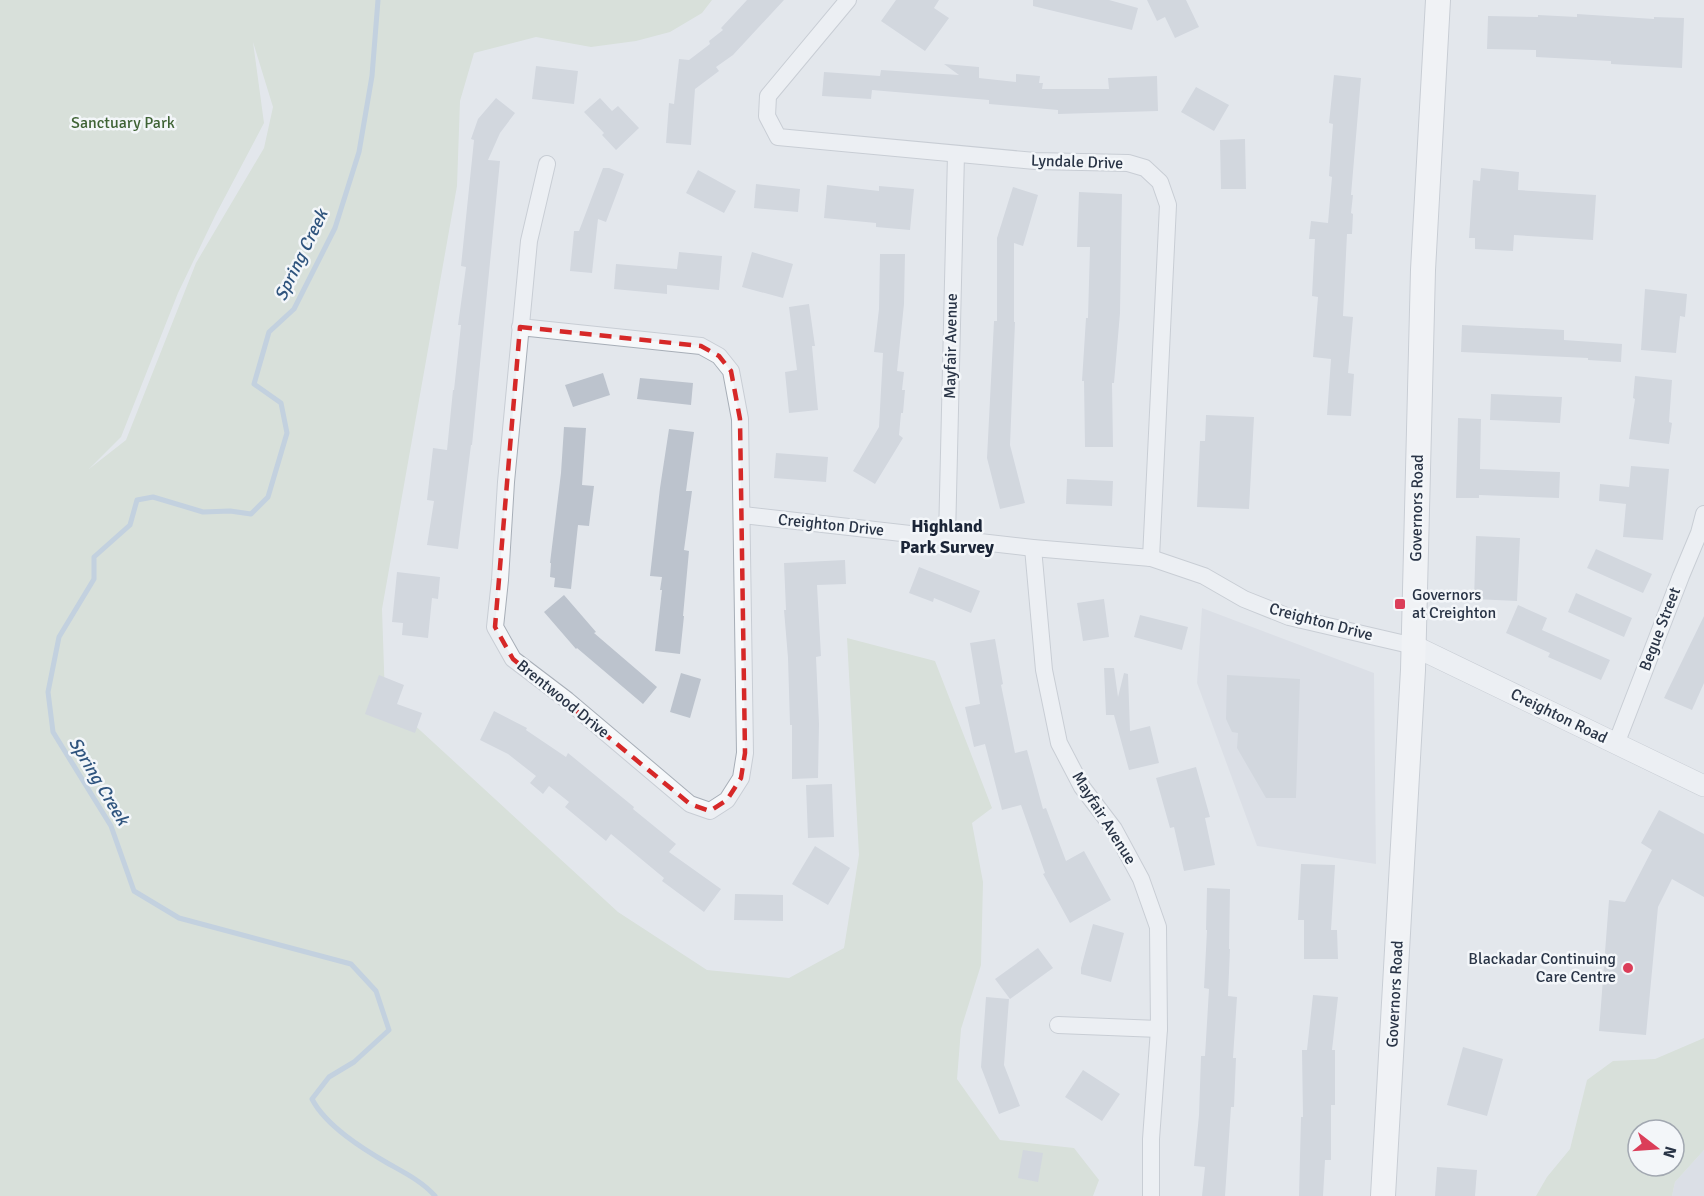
<svg xmlns="http://www.w3.org/2000/svg" width="1704" height="1196" viewBox="0 0 1704 1196" font-family="Signika,sans-serif">
<style>
.built{fill:#d1d6de}
.green{fill:#c9d7c3;fill-rule:evenodd}
.lines{fill:none;stroke-linecap:round;stroke-linejoin:round}
.stream{stroke:#9bb5cf;stroke-width:5}
.building{fill:#bcc3cd}
.minor-casing{stroke:#a7aeb7;stroke-width:18}
.tertiary-casing{stroke:#a7aeb7;stroke-width:22}
.secondary-casing{stroke:#a7aeb7;stroke-width:26}
.minor{stroke:#f6f8fa;stroke-width:16}
.tertiary{stroke:#f6f8fa;stroke-width:21}
.secondary{stroke:#fff;stroke-width:24}
.marked{fill:none;stroke:#d62828;stroke-width:4.5;stroke-dasharray:12 8;stroke-linejoin:round}
.poi-dot{fill:#db3e59;stroke:#f3f6f9;stroke-width:2}
.labels{text-anchor:middle;dominant-baseline:central;stroke-width:5;stroke-linejoin:round;paint-order:stroke}
.park-label{font-size:16px;fill:#3f6335;stroke:#f3f6f9}
.street-label{font-size:16px;fill:#293446;stroke:#f3f6f9}
.poi-label{font-size:16px;fill:#293446;stroke:#f3f6f9;text-anchor:start}
.water-label{font-size:18px;font-style:italic;fill:#2f547e;stroke:#f3f6f9}
.neighbourhood-label{font-size:18px;font-weight:bold;fill:#1b2537;stroke:#f3f6f9}
</style>
<rect width="100%" height="100%" fill="#e3e7ec"/>
<!-- built -->
<g class="built">
<polygon points="1202,608 1374,673 1376,864 1257,846 1197,683"/>
<polygon points="1704,1150 1704,1196 1672,1196 1675,1182"/>
</g>
<!-- green -->
<g class="green">
<path d="M0 0H712L702 13 670 32 636 41 591 47 536 37 474 53 460 101 457 186 382 609 385 698 618 912 707 970 789 978 844 948 859 855 847 638 935 661 992 808 972 823 983 882 981 965 961 1029 957 1079 1000 1140 1074 1148 1099 1180 1093 1196H0ZM253 42 273 107 264 148 196 263 126 440 89 469 121 437 178 293 216 214 264 123Z"/>
<path d="M1704 1038V1150L1675 1182 1672 1196H1536L1547 1177 1570 1149 1587 1080 1613 1061 1655 1059ZM1638 1130H1674V1166H1638Z"/>
</g>
<g class="lines">
<!-- stream -->
<path class="stream" d="M378 0 372 76 359 152 335 228 294 309 269 332 254 384 281 403 287 433 268 497 251 514 230 511 203 512 153 497 137 500 130 525 94 557V579L59 637 48 692 53 732 111 826 134 891 179 918 351 964 376 991 389 1030 354 1062 329 1077 312 1099C326 1126 363 1149 389 1164 405 1173 423 1182 435 1196"/>
</g>
<!-- building -->
<g class="building">
<polygon points="747,0 784,0 733,55 716,67 719,71 695,89 691,145 666,143 669,103 674,104 679,59 689,60 710,44 709,41 723,30 721,28"/>
<polygon points="896,0 939,0 934,8 949,18 925,51 881,21"/>
<polygon points="1033,0 1109,0 1138,8 1132,30 1033,6"/>
<polygon points="1147,0 1186,0 1199,27 1175,38 1165,17 1157,21"/>
<polygon points="1577,14 1654,19 1654,17 1684,18 1682,68 1611,64 1611,61 1536,57 1536,50 1487,49 1488,16 1538,17 1538,15 1577,17"/>
<polygon points="944,64 979,67 979,78 1016,82 1016,74 1040,76 1039,83 1043,83 1042,89 1109,89 1108,78 1157,76 1158,111 1058,114 1058,110 989,104 989,100 872,90 871,99 822,96 824,72 880,76 881,70 959,75"/>
<polygon points="536,66 578,71 574,104 532,99"/>
<polygon points="1334,75 1361,78 1351,195 1353,195 1351,213 1353,214 1352,234 1347,234 1343,316 1353,317 1348,373 1354,374 1351,416 1327,415 1331,359 1313,357 1318,297 1312,296 1315,239 1309,239 1311,221 1328,223 1332,177 1329,176 1333,124 1329,123"/>
<polygon points="1196,87 1229,105 1214,131 1181,112"/>
<polygon points="496,98 515,113 500,133 488,160 500,161 472,445 471,445 458,549 427,545 434,501 427,500 433,448 447,450 453,390 454,390 461,325 458,325 466,267 461,266 474,140 471,139 478,119"/>
<polygon points="600,98 612,111 618,106 639,128 616,150 602,135 604,133 584,112"/>
<polygon points="1245,139 1246,189 1221,189 1220,140"/>
<polygon points="603,168 609,168 624,174 606,222 598,219 592,273 570,271 574,231 579,231"/>
<polygon points="1481,168 1519,172 1518,190 1596,195 1593,240 1514,235 1513,251 1475,249 1475,238 1469,238 1473,180 1480,181"/>
<polygon points="698,170 736,191 724,213 686,193"/>
<polygon points="756,184 800,189 798,212 754,208"/>
<polygon points="827,185 879,191 879,186 914,189 910,230 876,227 876,223 824,218"/>
<polygon points="1013,187 1038,195 1023,246 1014,243 1014,322 1015,322 1010,445 1025,503 1000,509 987,458 994,321 997,321 997,238"/>
<polygon points="1079,192 1122,194 1120,313 1114,383 1112,383 1113,447 1085,447 1084,381 1082,381 1086,318 1088,318 1090,247 1077,247"/>
<polygon points="679,252 722,256 719,290 667,285 667,294 614,289 616,264 677,269"/>
<polygon points="752,252 793,264 783,298 742,287"/>
<polygon points="880,254 905,254 904,304 897,371 904,372 902,390 905,390 903,413 901,413 899,435 903,438 875,484 853,471 879,427 883,353 874,352 879,309"/>
<polygon points="1645,289 1687,294 1685,317 1680,316 1676,353 1641,350"/>
<polygon points="809,304 815,346 812,346 818,410 789,413 785,372 797,370 789,307"/>
<polygon points="1462,325 1564,330 1564,340 1622,344 1621,362 1588,360 1588,358 1461,352"/>
<polygon points="603,373 610,395 573,407 565,385"/>
<polygon points="1635,376 1672,380 1669,422 1672,423 1669,444 1629,439 1635,399 1633,398"/>
<polygon points="640,378 693,383 691,405 637,399"/>
<polygon points="1491,394 1562,397 1560,423 1490,420"/>
<polygon points="1206,415 1254,417 1249,509 1197,507 1200,441 1205,441"/>
<polygon points="1458,418 1481,419 1480,469 1560,472 1559,498 1479,495 1479,498 1456,498"/>
<polygon points="564,427 586,428 582,485 594,486 589,526 578,525 571,589 554,587 555,578 550,577 551,563 550,563 561,473"/>
<polygon points="669,429 694,432 686,491 692,491 684,550 689,551 683,616 684,616 680,654 655,651 662,590 660,590 662,577 650,576 660,488"/>
<polygon points="776,453 828,457 826,482 774,478"/>
<polygon points="1631,466 1669,469 1663,540 1623,537 1626,504 1599,501 1600,484 1629,487"/>
<polygon points="1067,479 1113,481 1112,506 1066,504"/>
<polygon points="1476,536 1520,538 1517,601 1474,599"/>
<polygon points="1596,549 1652,574 1643,593 1587,568"/>
<polygon points="845,560 846,584 817,585 821,656 816,657 819,724 818,778 792,779 792,725 790,725 788,658 784,610 786,610 784,563"/>
<polygon points="919,567 980,591 971,613 934,598 933,602 909,593"/>
<polygon points="397,572 440,577 438,599 432,598 428,638 402,635 403,623 392,622"/>
<polygon points="1576,593 1632,618 1624,637 1568,612"/>
<polygon points="564,595 596,632 594,633 657,687 643,704 577,648 576,649 544,612"/>
<polygon points="1104,599 1109,637 1083,641 1077,603"/>
<polygon points="1518,605 1547,618 1542,630 1610,660 1601,680 1548,657 1550,653 1506,633"/>
<polygon points="1140,615 1188,627 1182,650 1134,637"/>
<polygon points="1704,616 1704,683 1692,710 1664,698"/>
<polygon points="995,639 1003,684 1001,685 1015,753 1027,750 1043,809 1046,808 1066,861 1084,851 1111,900 1070,923 1043,874 1045,873 1021,805 1002,810 985,744 974,747 965,707 980,704 970,643"/>
<polygon points="1104,668 1114,668 1118,697 1124,673 1128,674 1130,731 1150,726 1159,763 1129,770 1114,715 1106,715"/>
<polygon points="681,673 701,679 690,718 670,712"/>
<polygon points="379,675 404,685 397,704 422,713 415,733 365,714"/>
<polygon points="1227,675 1300,679 1296,798 1266,798 1237,748 1238,733 1232,732 1226,719"/>
<polygon points="494,711 527,728 526,730 566,757 568,753 634,807 633,809 676,844 669,852 721,889 704,912 662,881 664,878 611,834 606,841 565,807 569,802 549,786 543,794 530,783 536,776 508,754 480,740"/>
<polygon points="1196,767 1210,817 1205,818 1215,865 1184,871 1174,827 1170,828 1156,778"/>
<polygon points="832,784 834,837 808,838 806,785"/>
<polygon points="1659,810 1704,834 1704,897 1672,879 1658,907 1646,1035 1599,1031 1609,900 1625,902 1652,850 1641,843"/>
<polygon points="815,846 850,868 828,905 792,884"/>
<polygon points="1301,864 1335,865 1331,930 1337,930 1338,959 1304,959 1304,920 1298,920"/>
<polygon points="1207,888 1230,889 1229,949 1230,949 1228,996 1237,997 1233,1058 1236,1058 1234,1107 1231,1107 1225,1196 1202,1196 1205,1167 1194,1166 1199,1115 1201,1056 1205,1056 1209,989 1204,988 1207,930 1206,930"/>
<polygon points="735,894 783,895 783,921 734,920"/>
<polygon points="1093,924 1124,933 1111,982 1081,974 1081,968"/>
<polygon points="1038,948 1053,968 1010,999 995,979"/>
<polygon points="1313,995 1338,997 1332,1050 1335,1050 1335,1105 1331,1105 1331,1160 1325,1160 1323,1196 1299,1196 1301,1117 1303,1117 1302,1050 1307,1050"/>
<polygon points="986,997 1009,999 1004,1065 1020,1106 999,1114 981,1067"/>
<polygon points="1463,1047 1503,1059 1487,1116 1447,1105"/>
<polygon points="1083,1070 1120,1094 1102,1121 1065,1097"/>
<polygon points="1023,1150 1043,1153 1038,1182 1018,1178"/>
<polygon points="1437,1167 1477,1170 1475,1196 1435,1196"/>
</g>
<g class="lines">
<!-- minor casing -->
<g class="minor-casing">
<g id="minor">
<polyline points="848,0 768,96 767,116 778,137 1035,161 1128,163 1145,168 1160,182 1168,205 1151,558"/>
<polyline points="520,327 701,346 719,356 731,371 740,419 745,753 741,778 727,800 710,811 690,804 567,700 513,659 495,627 500,580 506,482 529,241 547,164"/>
<polyline points="743,515 1033,548 1151,558 1204,576 1244,599 1289,617 1414,646"/>
<polyline points="947,538 956,154"/>
<polyline points="1033,548 1044,670 1059,743 1082,787 1114,829 1141,879 1158,927 1159,1029 1151,1139 1151,1196"/>
<polyline points="1616,744 1681,576 1699,533 1704,514"/>
<polyline points="1058,1025 1159,1029"/>
</g>
</g>
<!-- tertiary casing -->
<g class="tertiary-casing">
<polyline id="tertiary" points="1414,646 1704,786"/>
</g>
<!-- secondary casing -->
<g class="secondary-casing">
<polyline id="secondary" points="1383,1196 1413,670 1423,270 1438,0"/>
</g>
<!-- minor -->
<use href="#minor" class="minor"/>
<!-- tertiary -->
<use href="#tertiary" class="tertiary"/>
<!-- secondary -->
<use href="#secondary" class="secondary"/>
</g>
<!-- marked area -->
<path d="M0 0H1704V1196H0ZM520 327 701 346 719 356 731 371 740 419 745 753 741 778 727 800 710 811 690 804 513 659 495 627Z" fill="#e3e7ec" fill-opacity=".55" fill-rule="evenodd"/>
<path class="marked" d="M520 327 701 346 719 356 731 371 740 419 745 753 741 778 727 800 710 811 690 804 513 659 495 627Z"/>
<!-- markers -->
<g class="poi-dot">
<rect x="1394" y="598" width="12" height="12" rx="3"/>
<circle cx="1628" cy="968" r="6"/>
</g>
<g class="labels">
<!-- park labels -->
<g class="park-label">
<text x="123" y="123">Sanctuary Park</text>
</g>
<!-- street labels -->
<g class="street-label">
<text transform="translate(1077 162) rotate(2)">Lyndale Drive</text>
<text transform="translate(951 346) rotate(-89)">Mayfair Avenue</text>
<text transform="translate(1417 508) rotate(-89)">Governors Road</text>
<text transform="translate(831 525) rotate(6)">Creighton Drive</text>
<text transform="translate(1321 622) rotate(15)">Creighton Drive</text>
<text transform="translate(1660 629) rotate(-69)">Begue Street</text>
<text transform="translate(563 699) rotate(39)">Brentwood Drive</text>
<text transform="translate(1559 716) rotate(26)">Creighton Road</text>
<text transform="translate(1104 818) rotate(58)">Mayfair Avenue</text>
<text transform="translate(1395 994) rotate(-87)">Governors Road</text>
</g>
<!-- poi labels -->
<g class="poi-label">
<text x="1412" y="595">Governors<tspan x="1412" dy="18">at Creighton</tspan></text>
<text x="1616" y="959" text-anchor="end">Blackadar Continuing<tspan x="1616" dy="18">Care Centre</tspan></text>
</g>
<!-- water labels -->
<g class="water-label">
<text transform="translate(301 255) rotate(-64)">Spring Creek</text>
<text transform="translate(99 781) rotate(59)">Spring Creek</text>
</g>
<!-- neighbourhood labels -->
<g class="neighbourhood-label">
<text x="947" y="526">Highland<tspan x="947" dy="21">Park Survey</tspan></text>
</g>
</g>
<!-- north arrow -->
<g transform="translate(1656 1148) rotate(107)"><circle r="28" fill="#f3f6f9" stroke="#a2a8b1" stroke-width="1.5"/>
<path d="M0-4.5L10 22L0 15L-10 22Z" fill="#db3e59"/>
<text y="-9" font-size="16" font-weight="bold" text-anchor="middle" fill="#293446">N</text>
</g>
</svg>
